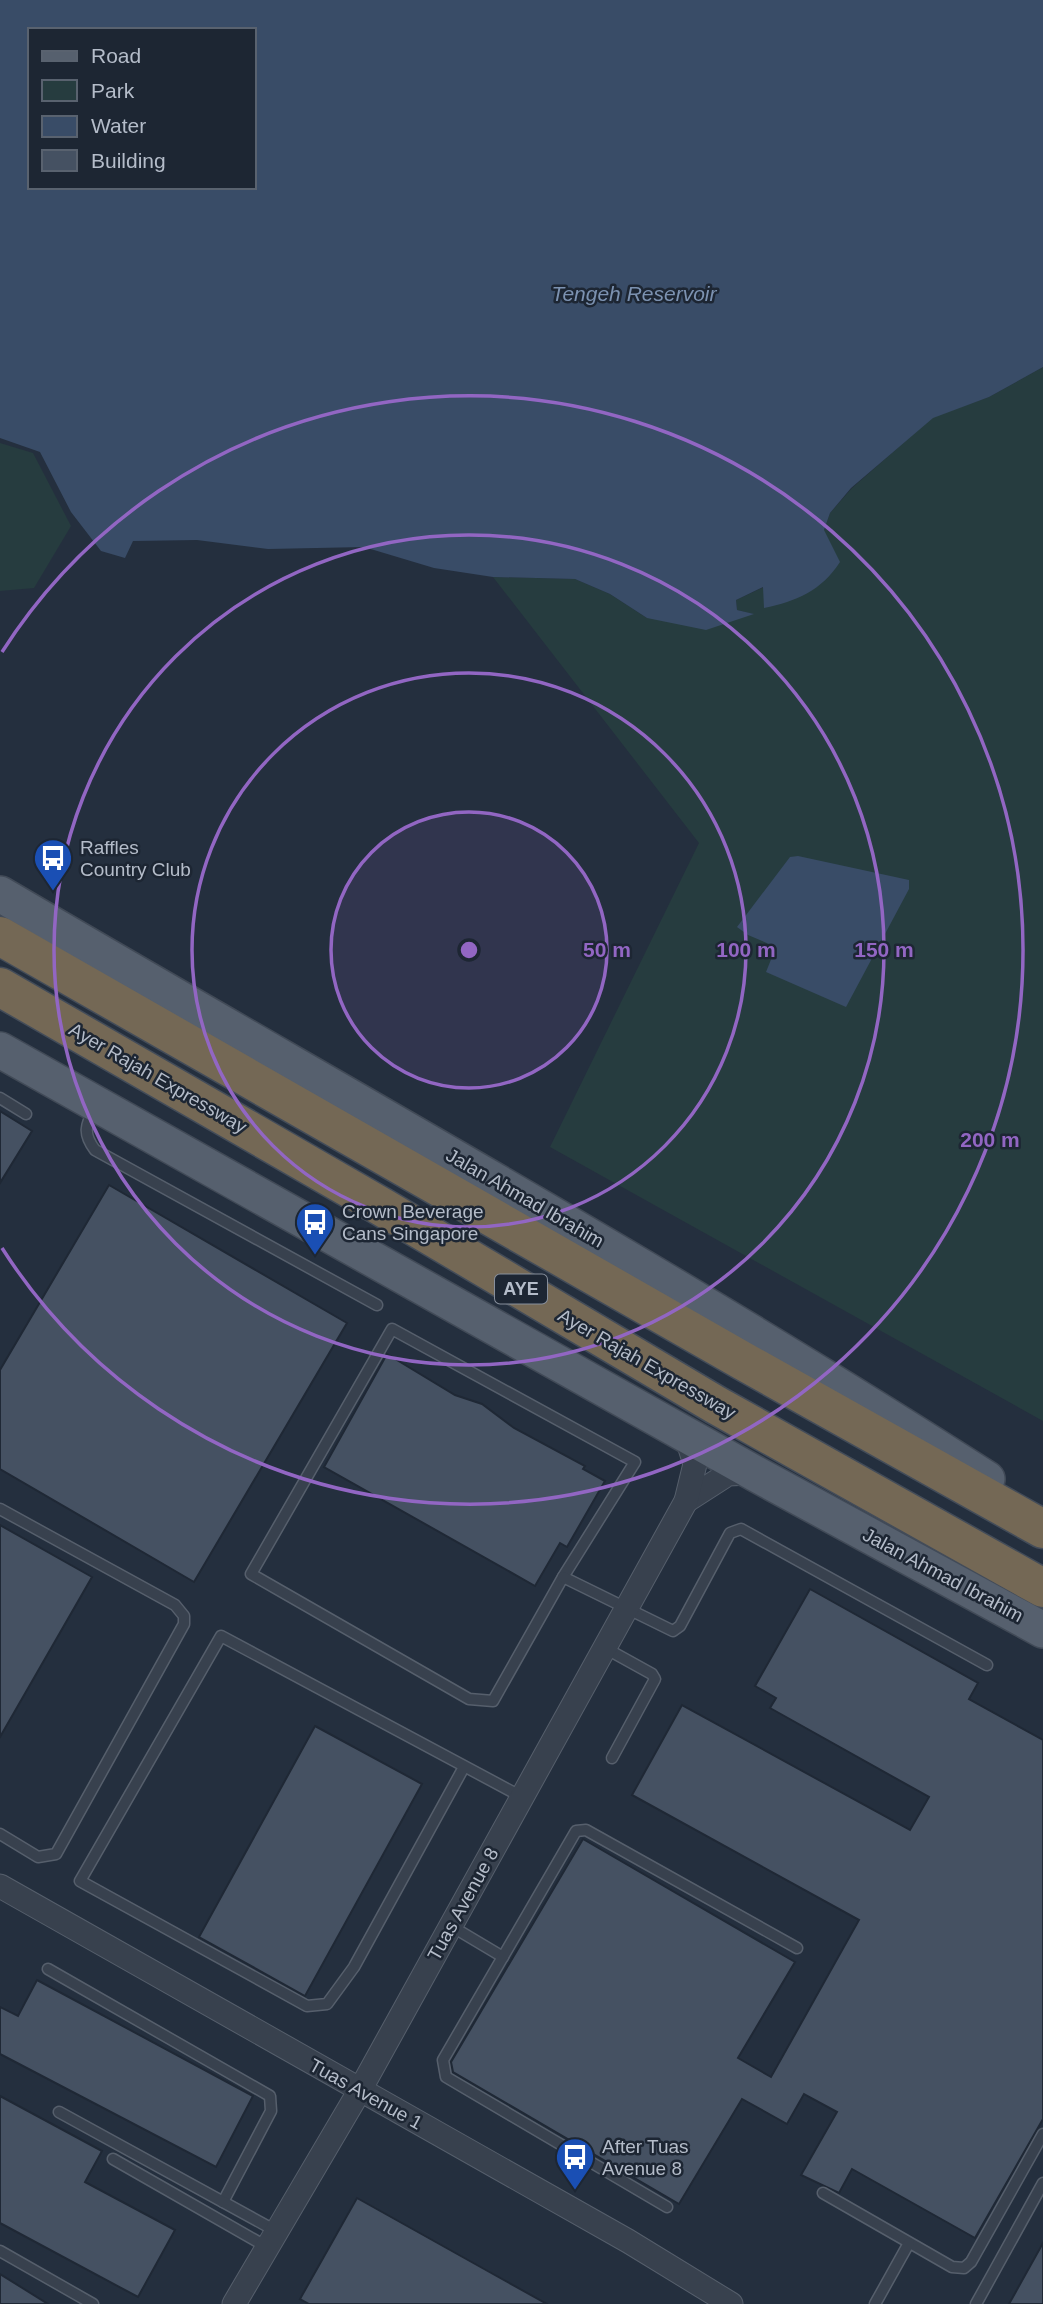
<svg xmlns="http://www.w3.org/2000/svg" width="1043" height="2304" viewBox="0 0 1043 2304" font-family="Helvetica,sans-serif">
<style>
.green{fill:#263c3f}
.water{fill:#394c67;fill-rule:evenodd}
.building{fill:#455162;stroke:#1f2835;stroke-width:2}
.lines{fill:none;stroke-linecap:round;stroke-linejoin:round}
.service-casing{stroke:#565f6c;stroke-width:13}
.minor-casing{stroke:#565f6c;stroke-width:25}
.primary-casing{stroke:#414a57;stroke-width:38}
.motorway-casing{stroke:#434c59;stroke-width:41}
.service{stroke:#38414e;stroke-width:10}
.minor{stroke:#38414e;stroke-width:23}
.primary{stroke:#56606e;stroke-width:35}
.motorway{stroke:#746855;stroke-width:38}
.ring{fill:none;stroke:#9266c3;stroke-width:3.5}
.labels{text-anchor:middle;dominant-baseline:central;stroke-width:5;stroke-linejoin:round;paint-order:stroke}
.shield{fill:#1d2633;stroke:#878f9c;stroke-width:2}
.shield-label{font-size:18px;font-weight:bold;fill:#b4bcc9}
.poi-label{font-size:19px;fill:#b4bcc9;stroke:#1d2633;text-anchor:start}
.street-label{font-size:19px;fill:#b4bcc9;stroke:#1d2633}
.water-label{font-size:21px;font-style:italic;fill:#7c92b1;stroke:#1d2633}
.centre{fill:#9266c3;stroke:#1d2633;stroke-width:3.5}
.ring-label{font-size:21px;text-anchor:middle;font-weight:bold;fill:#9266c3;stroke:#1d2633;stroke-width:5;stroke-linejoin:round;paint-order:stroke}
</style>
<rect width="100%" height="100%" fill="#242f3e"/>
<!-- green -->
<g class="green">
<polygon points="1043,367 1043,1421 550,1147 699,843 493,577 575,579 610,594 647,618 753,614 737,610 736,600 764,587 824,530 830,513 852,488 933,417 989,397"/>
<polygon points="0,443 33,453 71,526 34,588 0,591"/>
</g>
<!-- water -->
<g class="water">
<path d="M0 0H1043V367L989 397 933 418 851 488 830 513 824 530 840 562C821 591 797 601 764 608L763 587 736 600 737 610 754 614 706 630 647 618 610 594 575 579 493 577 434 568 364 547 268 549 197 540 133 541 125 558 101 551 71 512 40 452 0 438ZM30 30H254V187H30Z"/>
<polygon points="798,856 909,880 909,889 846,1007 766,972 776,947 748,935 737,927 790,857"/>
</g>
<!-- building -->
<g class="building">
<polygon points="0,1111 32,1131 0,1183"/>
<polygon points="109,1185 347,1323 194,1582 0,1469 0,1370"/>
<polygon points="387,1354 455,1395 482,1404 514,1428 585,1466 583,1469 605,1481 567,1547 560,1543 535,1586 324,1467"/>
<polygon points="0,1525 92,1577 0,1737"/>
<polygon points="810,1589 978,1683 969,1699 1043,1740 1043,2119 975,2238 852,2169 839,2193 801,2175 837,2112 804,2094 787,2124 742,2099 679,2204 453,2072 451,2062 583,1839 795,1962 738,2058 771,2077 859,1920 632,1795 682,1705 910,1830 929,1797 770,1708 776,1698 755,1686"/>
<polygon points="315,1726 422,1784 305,1996 199,1937"/>
<polygon points="37,1980 253,2096 216,2167 0,2054 0,2007 18,2016"/>
<polygon points="0,2096 102,2151 85,2182 175,2230 138,2297 0,2223"/>
<polygon points="357,2198 493,2274 547,2304 309,2304 300,2299"/>
<polygon points="1043,2243 1043,2304 1009,2304"/>
<polygon points="0,2274 48,2304 0,2304"/>
</g>
<g class="lines">
<!-- service casing -->
<g class="service-casing">
<g id="service">
<polyline points="0,1098 26,1114"/>
<path d="M95 1109C85 1125 83 1134 95 1150L377 1305"/>
<polygon points="392,1329 635,1462 563,1577 493,1701 469,1699 251,1574"/>
<polyline points="0,1509 175,1605 184,1616 184,1624 56,1854 38,1857 0,1834"/>
<polyline points="563,1577 673,1631 680,1626 730,1533 741,1529 987,1665"/>
<polyline points="605,1648 652,1674 655,1679 612,1758"/>
<polyline points="464,1767 354,1967 327,2004 307,2006 80,1881 221,1636 522,1797"/>
<polyline points="451,1926 503,1957"/>
<polyline points="48,1969 270,2096 271,2111 223,2202"/>
<polyline points="59,2112 276,2231"/>
<polyline points="113,2159 267,2247"/>
<polyline points="823,2193 952,2267 964,2268 971,2262 1043,2134"/>
<polyline points="667,2207 446,2077 443,2060 576,1831 586,1830 797,1948"/>
<polyline points="0,2251 93,2304"/>
<polyline points="875,2304 909,2243"/>
<polyline points="976,2304 1043,2183"/>
</g>
</g>
<!-- minor casing -->
<g class="minor-casing">
<g id="minor">
<polyline points="686,1501 728,1474 751,1473"/>
<polyline points="0,1886 628,2241 731,2304"/>
<polyline points="234,2304 360,2090 686,1501 695,1464 685,1432"/>
</g>
</g>
<!-- primary casing -->
<g class="primary-casing">
<g id="primary">
<path d="M0 894C330 1088 665 1272 987 1479"/>
<polyline points="0,1050 756,1474 1043,1630"/>
</g>
</g>
<!-- motorway casing -->
<g class="motorway-casing">
<g id="motorway">
<polyline points="0,936 743,1361 1043,1529"/>
<polyline points="0,987 382,1207 716,1405 1043,1588"/>
</g>
</g>
<!-- service -->
<use href="#service" class="service"/>
<!-- minor -->
<use href="#minor" class="minor"/>
<!-- primary -->
<use href="#primary" class="primary"/>
<!-- motorway -->
<use href="#motorway" class="motorway"/>
</g>
<!-- distance rings -->
<circle cx="469" cy="950" r="138" fill="#9266c3" fill-opacity=".12"/>
<g class="ring">
<circle cx="469" cy="950" r="138"/>
<circle cx="469" cy="950" r="277"/>
<circle cx="469" cy="950" r="415"/>
<path d="M2 652A554 554 0 1 1 2 1248"/>
</g>
<!-- icons -->
<defs>
<g id="bus-pin" transform="scale(2.0125)"><path d="M0 17L-7.5 6A9.5 9.5 0 1 1 7.5 6Z" fill="#1a4fb4" stroke="#1d2633"/><path d="M-5-6H5V4H4V6H2V4H-2V6H-4V4H-5ZM-3.5-4V0h7V-4ZM-3.5 1.2v1.5H-2V1.2ZM2 1.2v1.5H3.5V1.2Z" fill="#fff"/></g>
</defs>
<g fill-rule="evenodd">
<use href="#bus-pin" x="53" y="858"/>
<use href="#bus-pin" x="315" y="1222"/>
<use href="#bus-pin" x="575" y="2157"/>
</g>
<g class="labels">
<!-- shield labels -->
<rect class="shield" x="495" y="1274.5" width="52" height="29" rx="5"/>
<g class="shield-label">
<text x="521" y="1289">AYE</text>
</g>
<!-- poi labels -->
<g class="poi-label">
<text x="80" y="847">Raffles<tspan x="80" dy="22">Country Club</tspan></text>
<text x="342" y="1211">Crown Beverage<tspan x="342" dy="22">Cans Singapore</tspan></text>
<text x="602" y="2146">After Tuas<tspan x="602" dy="22">Avenue 8</tspan></text>
</g>
<!-- street labels -->
<g class="street-label">
<text transform="translate(158 1078) rotate(30)">Ayer Rajah Expressway</text>
<text transform="translate(525 1198) rotate(30)">Jalan Ahmad Ibrahim</text>
<text transform="translate(647 1364) rotate(30)">Ayer Rajah Expressway</text>
<text transform="translate(943 1575) rotate(28)">Jalan Ahmad Ibrahim</text>
<text transform="translate(463 1904) rotate(-61)">Tuas Avenue 8</text>
<text transform="translate(366 2094) rotate(29)">Tuas Avenue 1</text>
</g>
<!-- water labels -->
<g class="water-label">
<text x="634" y="293">Tengeh Reservoir</text>
</g>
</g>
<circle cx="469" cy="950" r="10" class="centre"/>
<g class="ring-label">
<text x="607" y="957">50 m</text>
<text x="746" y="957">100 m</text>
<text x="884" y="957">150 m</text>
<text x="990" y="1147">200 m</text>
</g>
<!-- legend -->
<rect x="28" y="28" width="228" height="161" fill="#1d2633" stroke="#59626f" stroke-width="2"/>
<rect x="42" y="51" width="35" height="10" fill="#56606e" stroke="#59626f" stroke-width="2"/>
<text x="91" y="63" font-size="21" fill="#b4bcc9">Road</text>
<rect x="42" y="80" width="35" height="21" fill="#263c3f" stroke="#59626f" stroke-width="2"/>
<text x="91" y="98" font-size="21" fill="#b4bcc9">Park</text>
<rect x="42" y="116" width="35" height="21" fill="#394c67" stroke="#59626f" stroke-width="2"/>
<text x="91" y="133" font-size="21" fill="#b4bcc9">Water</text>
<rect x="42" y="150" width="35" height="21" fill="#455162" stroke="#59626f" stroke-width="2"/>
<text x="91" y="168" font-size="21" fill="#b4bcc9">Building</text>
</svg>
